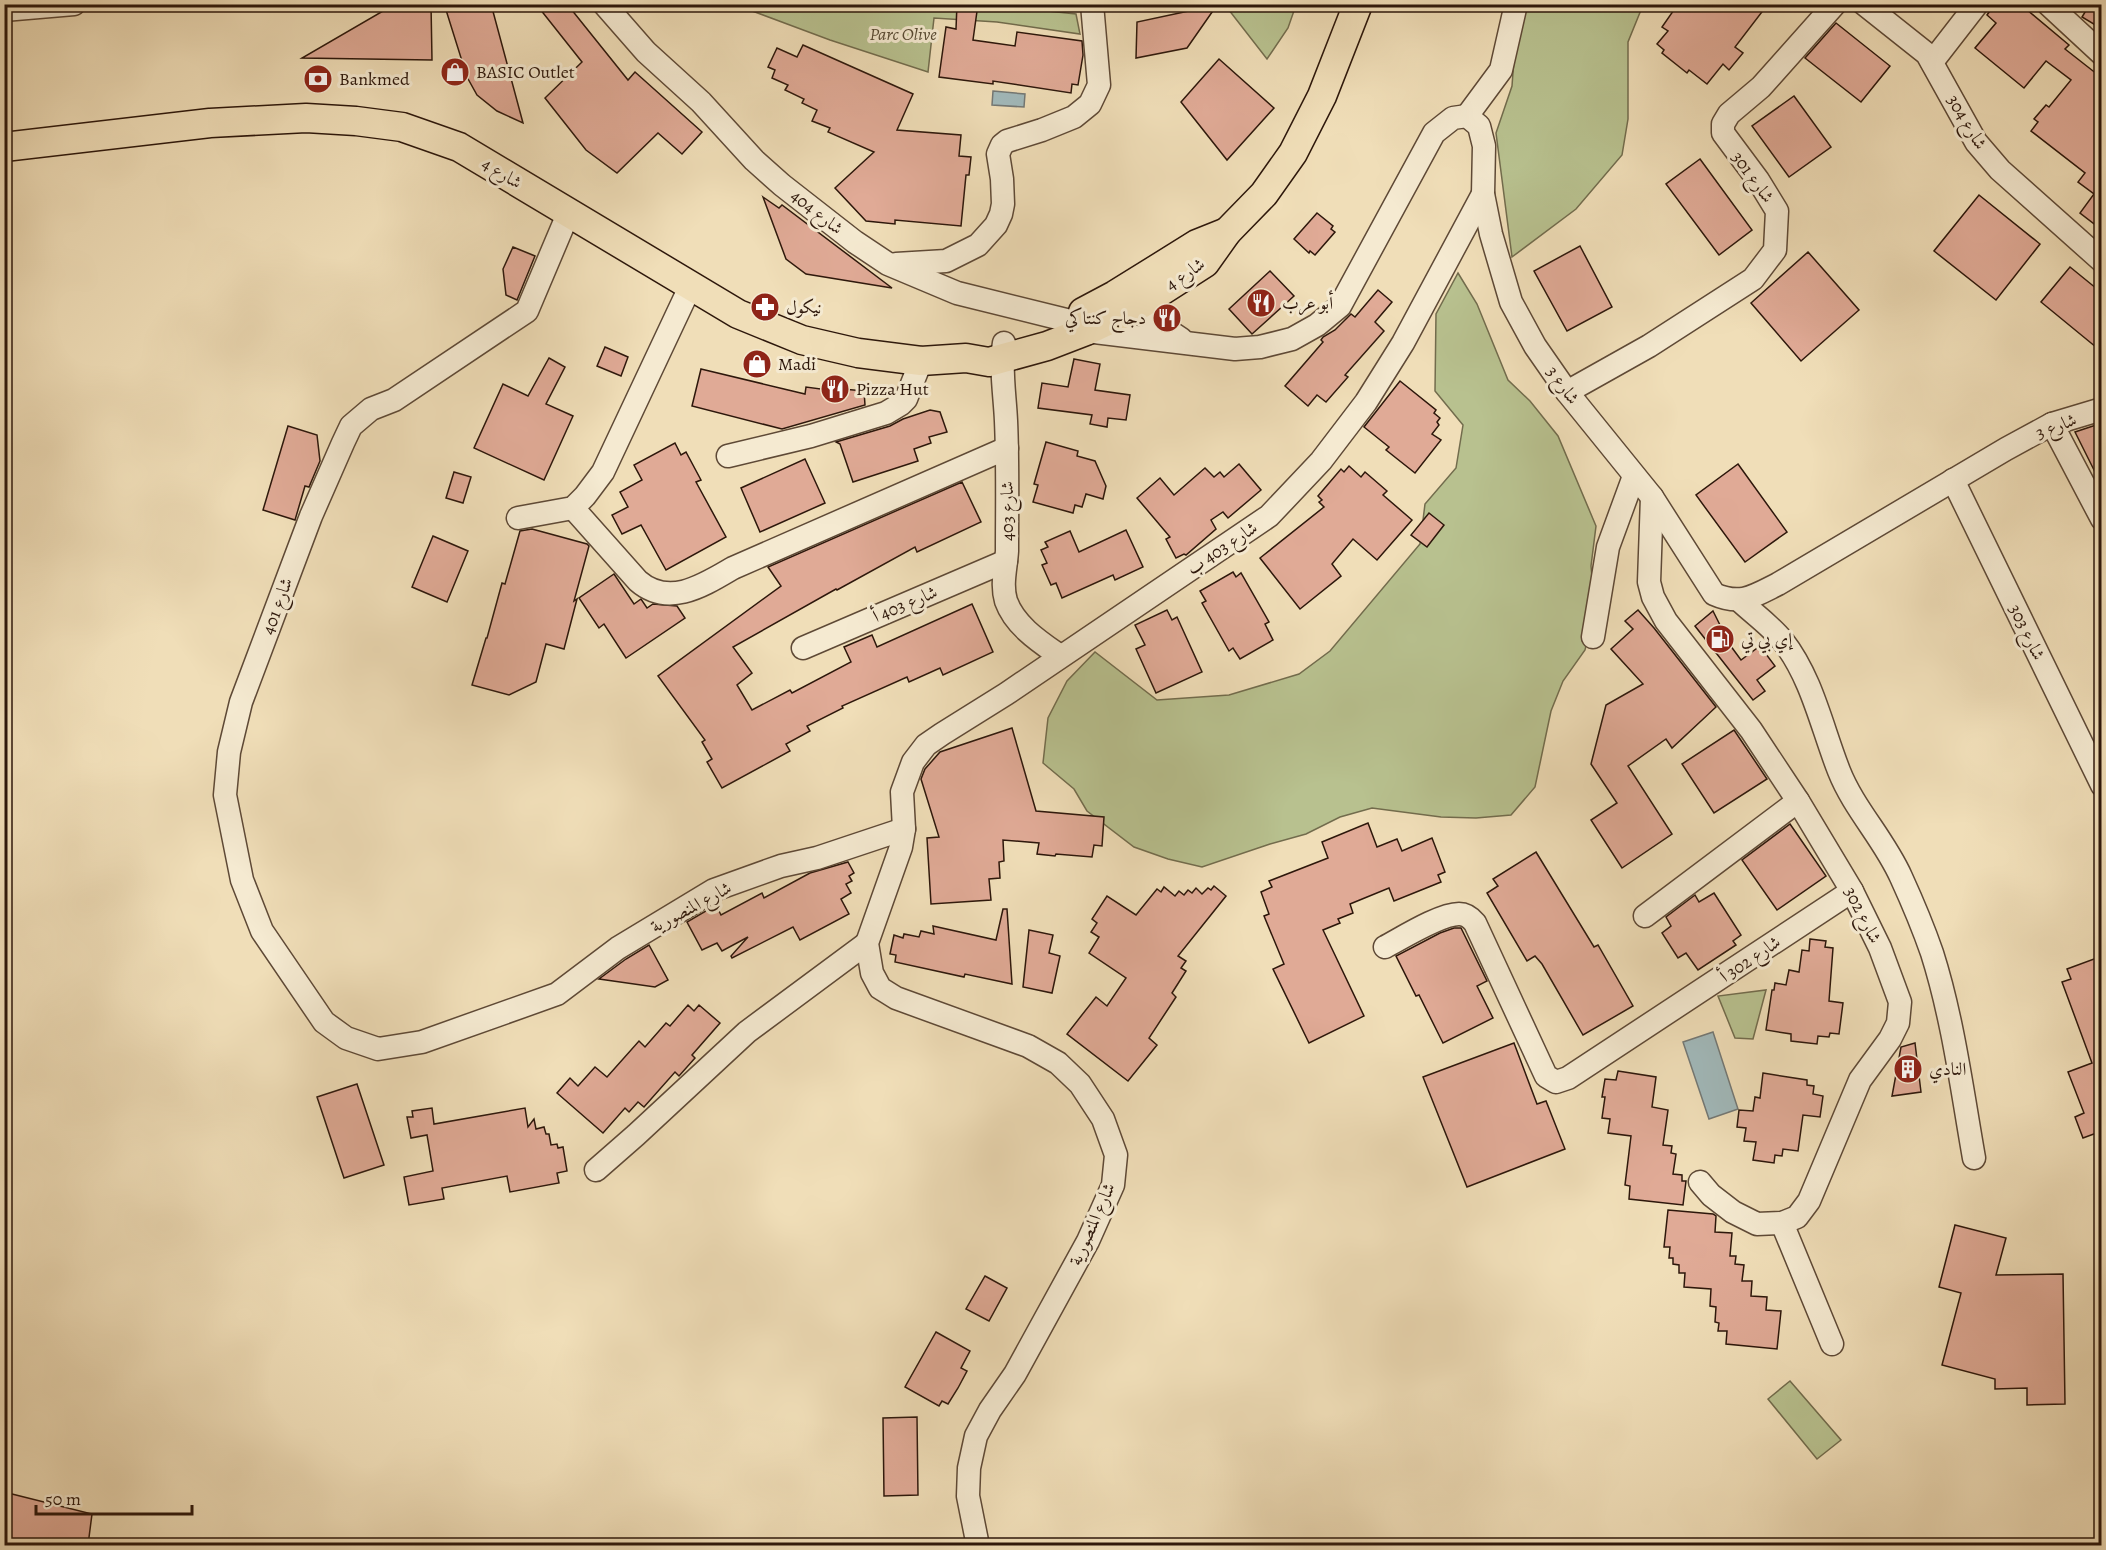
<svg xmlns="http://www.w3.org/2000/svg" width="2106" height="1550" viewBox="0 0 2106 1550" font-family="Alegreya,Amiri,serif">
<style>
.green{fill:#b8c18f;stroke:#726c4d;stroke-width:1.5}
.water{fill:#a1b9bb;stroke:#737875;stroke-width:1.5}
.building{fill:#e0aa96;stroke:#2d170b;stroke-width:1.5}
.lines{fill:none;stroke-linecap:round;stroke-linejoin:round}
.minor-casing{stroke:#5e4936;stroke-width:25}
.major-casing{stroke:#2d170b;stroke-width:31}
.minor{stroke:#f5ead1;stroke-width:22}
.major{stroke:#f0deb8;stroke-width:28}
.labels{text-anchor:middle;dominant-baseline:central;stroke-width:6;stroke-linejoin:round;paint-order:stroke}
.park-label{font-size:18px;font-style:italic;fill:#574a33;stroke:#f5ead1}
.poi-label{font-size:18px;fill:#2d170b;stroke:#f5ead1;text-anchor:start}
.street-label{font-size:18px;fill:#2d170b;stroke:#f5ead1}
</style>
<rect width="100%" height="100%" fill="#f0deb8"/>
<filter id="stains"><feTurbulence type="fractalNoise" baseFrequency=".00333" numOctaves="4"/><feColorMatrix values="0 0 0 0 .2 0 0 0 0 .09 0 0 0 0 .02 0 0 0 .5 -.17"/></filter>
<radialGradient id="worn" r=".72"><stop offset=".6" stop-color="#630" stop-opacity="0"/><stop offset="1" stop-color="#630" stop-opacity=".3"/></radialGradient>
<!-- green -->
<g class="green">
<polygon points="741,5 989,5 1076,14 1080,34 997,22 934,18 928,72 830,40 747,9"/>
<polygon points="1225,5 1296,5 1288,28 1267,59"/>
<polygon points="1524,5 1643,5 1628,42 1628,119 1622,155 1576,209 1512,257 1496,133 1512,86 1515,45"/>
<polygon points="1458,273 1477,304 1508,380 1530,401 1558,436 1596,526 1591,566 1595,610 1585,650 1563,681 1551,711 1535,787 1511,815 1476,818 1441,817 1372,808 1340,817 1306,834 1270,844 1202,867 1168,859 1134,847 1087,811 1074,789 1043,763 1048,718 1067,681 1095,652 1157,700 1229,695 1299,674 1330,651 1420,544 1425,504 1456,468 1463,425 1435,391 1436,314"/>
<polygon points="1766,990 1753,1039 1735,1038 1718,996"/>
<polygon points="1790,1381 1841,1440 1817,1459 1768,1399"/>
</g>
<!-- water -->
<g class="water">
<polygon points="993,91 1025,94 1024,107 992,105"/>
<polygon points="1713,1032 1738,1109 1709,1119 1683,1042"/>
</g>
<!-- building -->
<g class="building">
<polygon points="395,4 431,4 432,60 302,58"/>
<polygon points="462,4 491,4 523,123 497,111 477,95 467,77 446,10"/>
<polygon points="536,4 567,4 628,80 635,72 702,132 682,154 658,133 617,173 586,150 545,98 582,62"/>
<polygon points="957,4 978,4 973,40 1015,46 1017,32 1082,41 1083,55 1078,85 1072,84 1071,93 993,81 993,84 939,77 946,27 956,29"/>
<polygon points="1678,4 1768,4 1735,47 1743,53 1729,70 1723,64 1707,84 1689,70 1687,73 1662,53 1664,50 1657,44 1668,31 1662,27"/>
<polygon points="1995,4 2020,4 2069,45 2065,49 2102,78 2102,230 2080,213 2094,194 2078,182 2085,173 2031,131 2038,122 2034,119 2046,105 2049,107 2071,80 2046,61 2024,88 1975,48 1996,23 1987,15"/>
<polygon points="2090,4 2102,4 2102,29 2082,17"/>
<polygon points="1217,5 1187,48 1136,58 1137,22"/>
<polygon points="1836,23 1890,66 1861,102 1805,58"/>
<polygon points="803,45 913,94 897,130 961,135 959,156 971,157 969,175 966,175 961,226 895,220 895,224 866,221 835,188 874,152 828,132 830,128 812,121 817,110 802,103 804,99 785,90 788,85 772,78 775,70 768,67 777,48 797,57"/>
<polygon points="1219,59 1274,108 1227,160 1181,102"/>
<polygon points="1794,96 1831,147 1789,177 1752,126"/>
<polygon points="1700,159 1752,230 1719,255 1666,184"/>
<polygon points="1979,195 2040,244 1996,300 1934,251"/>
<polygon points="763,197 779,208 782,205 892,288 806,274 786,259"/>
<polygon points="1317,213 1333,226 1331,229 1335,232 1315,255 1310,251 1309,253 1294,239"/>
<polygon points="1580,246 1612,307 1567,331 1534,271"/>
<polygon points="513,247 535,256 517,300 506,295 503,269"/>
<polygon points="1808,252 1859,310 1801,361 1751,303"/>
<polygon points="2070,267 2102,293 2102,352 2041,302"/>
<polygon points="1270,271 1294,296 1252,334 1229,309"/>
<polygon points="1378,290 1392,302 1375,322 1384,331 1345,375 1348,377 1326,402 1317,395 1308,406 1285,386 1323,342 1321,340 1323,337 1335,330 1351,314 1355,317"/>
<polygon points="605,347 628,357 621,376 597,366"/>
<polygon points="549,358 565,367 546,404 573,416 544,480 474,448 503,384 528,396"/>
<polygon points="1074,359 1100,364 1095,390 1130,395 1126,420 1108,418 1107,427 1090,424 1092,415 1038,408 1042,383 1068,387"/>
<polygon points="701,369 805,394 806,387 843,392 843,389 864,391 865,405 782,429 692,406"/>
<polygon points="1400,381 1436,410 1434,413 1440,418 1437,422 1439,425 1432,434 1441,440 1415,473 1386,450 1389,447 1364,427"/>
<polygon points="930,410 940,412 947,432 929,437 931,443 914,449 918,461 853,482 840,444 836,442 890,426 903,419"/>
<polygon points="2102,423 2102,486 2075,432"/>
<polygon points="288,426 317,435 320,461 309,487 305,486 295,520 263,510"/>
<polygon points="1046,442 1078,451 1077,456 1095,461 1106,486 1103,499 1086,494 1082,507 1075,505 1073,513 1033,502 1038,485 1034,484"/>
<polygon points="675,443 681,455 686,452 701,480 696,482 726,537 666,570 641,525 622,534 612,515 628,507 620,492 642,480 634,465"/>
<polygon points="805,459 825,503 760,532 741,488"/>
<polygon points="1239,464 1261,490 1228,518 1223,512 1211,520 1216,529 1186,555 1184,554 1176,558 1166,539 1170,537 1137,498 1160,478 1174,495 1205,468 1214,477 1220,472 1224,477"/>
<polygon points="1738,464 1787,532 1745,562 1696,495"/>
<polygon points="1349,466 1361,477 1365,472 1387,491 1383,495 1412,520 1377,560 1353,539 1332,564 1341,576 1300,609 1260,558 1324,507 1319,502 1322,500 1318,496 1341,469 1344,472"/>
<polygon points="454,472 471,477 463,503 446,498"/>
<polygon points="962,482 981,522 917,552 915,547 837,590 836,589 733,647 752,673 737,685 752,710 790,690 792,693 851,662 844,647 872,635 877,647 972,604 993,652 943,675 940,668 909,682 907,677 842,706 843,708 807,726 810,731 786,744 790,751 722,788 707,762 712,759 702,742 705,740 658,676 781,586 768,567"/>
<polygon points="1429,513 1444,525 1427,547 1411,535"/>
<polygon points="532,529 587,544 589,546 574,601 577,599 564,649 546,644 536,682 509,695 472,685 486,638 487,638 502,583 505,584 520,531"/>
<polygon points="1126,530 1143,567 1115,580 1113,575 1062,598 1056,583 1051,585 1042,565 1047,563 1041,550 1048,547 1045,542 1070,531 1079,552"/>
<polygon points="433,536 468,551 447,602 412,587"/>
<polygon points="1233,572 1236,577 1241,573 1269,622 1265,624 1273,640 1240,659 1233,648 1229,651 1202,603 1206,601 1200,591"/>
<polygon points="614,574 634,604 641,599 647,608 653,604 677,606 685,618 626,658 604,624 599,628 579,598"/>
<polygon points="1167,610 1172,620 1177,617 1202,672 1156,693 1136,649 1145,645 1135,625"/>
<polygon points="1638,610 1654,628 1716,707 1672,748 1666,739 1628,766 1672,834 1622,868 1591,820 1617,803 1591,764 1606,705 1643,684 1611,649 1633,629 1625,621"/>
<polygon points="1713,611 1730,645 1741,660 1760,646 1775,666 1757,680 1765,691 1753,700 1695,626"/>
<polygon points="1012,728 1036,811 1104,817 1102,846 1094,845 1092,857 1056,854 1055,856 1037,854 1039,843 1003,840 1004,861 999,862 1000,878 989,879 991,900 931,904 927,838 939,837 921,779 925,769 940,752"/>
<polygon points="1734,730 1767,779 1714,813 1682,764"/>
<polygon points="1368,823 1377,847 1397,839 1402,851 1432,838 1445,872 1438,875 1441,882 1394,901 1389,888 1350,904 1353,913 1338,919 1340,923 1323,930 1364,1016 1309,1043 1273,969 1284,964 1264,916 1269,914 1261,892 1272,887 1269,881 1328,858 1322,842"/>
<polygon points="1790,824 1826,876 1777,910 1742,860"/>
<polygon points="1536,852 1594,947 1598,945 1633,1006 1583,1035 1542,964 1535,956 1527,961 1487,893 1498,886 1493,879"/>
<polygon points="848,862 854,873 849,876 852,881 846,884 851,893 841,899 849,914 800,940 793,927 732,958 731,956 748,937 722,951 717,943 702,950 687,922 716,905 721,915 762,893 764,898 810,873"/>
<polygon points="1214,886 1226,896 1178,956 1186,961 1181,968 1186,971 1172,993 1176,997 1149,1038 1157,1045 1128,1081 1067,1034 1096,997 1107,1006 1126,978 1089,953 1099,937 1091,932 1097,923 1092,919 1107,896 1136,915 1157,889 1161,892 1164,887 1175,896 1179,891 1184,895 1188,890 1192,893 1196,888 1202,894 1208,888 1211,890"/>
<polygon points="1714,893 1741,935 1733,941 1736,945 1698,970 1686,953 1678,958 1662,933 1671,926 1666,917 1695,895 1699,902"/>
<polygon points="1003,909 1007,909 1012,984 965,974 964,977 895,962 896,955 890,954 894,935 903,938 904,934 919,937 921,931 934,934 933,926 996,940"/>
<polygon points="1454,928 1461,928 1487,981 1477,986 1493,1018 1443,1043 1419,995 1416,996 1396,956 1440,933"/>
<polygon points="1029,930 1053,935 1049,953 1060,956 1052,993 1023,987"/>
<polygon points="1810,939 1826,941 1825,947 1833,948 1829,1001 1843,1003 1839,1034 1830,1033 1829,1037 1818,1036 1817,1044 1791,1041 1791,1034 1766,1030 1772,990 1774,990 1775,983 1786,985 1789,970 1799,972 1802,950 1809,951"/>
<polygon points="649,945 668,980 655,987 599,979 626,959"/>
<polygon points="2102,956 2102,1131 2083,1138 2075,1117 2084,1113 2068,1072 2092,1063 2062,982 2071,979 2067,969"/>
<polygon points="688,1005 694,1011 699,1005 720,1023 692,1055 695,1058 679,1076 675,1072 644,1107 638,1102 629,1112 625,1108 603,1133 557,1093 570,1078 578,1086 595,1067 607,1077 639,1041 645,1047 666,1023 670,1026"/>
<polygon points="1514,1043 1537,1104 1546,1101 1565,1149 1467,1187 1423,1077"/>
<polygon points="1915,1043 1921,1092 1892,1096 1901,1047"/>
<polygon points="1618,1071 1656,1077 1652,1107 1668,1110 1663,1145 1672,1146 1671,1153 1676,1154 1673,1174 1682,1175 1682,1181 1686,1181 1683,1205 1629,1199 1630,1186 1625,1185 1631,1136 1608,1133 1610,1119 1602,1118 1605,1097 1602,1097 1605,1079 1616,1080"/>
<polygon points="1763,1073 1807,1080 1807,1085 1814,1086 1813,1094 1823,1096 1820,1117 1803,1115 1798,1151 1783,1149 1782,1156 1775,1155 1774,1163 1753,1160 1756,1142 1744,1141 1746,1128 1737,1127 1739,1110 1753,1111 1755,1097 1760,1098"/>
<polygon points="357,1084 384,1165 344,1178 317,1097"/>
<polygon points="432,1108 434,1124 525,1108 528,1127 534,1119 536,1129 544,1127 546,1134 549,1134 551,1145 557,1144 558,1148 563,1147 567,1171 557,1173 559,1183 510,1192 507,1176 442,1188 444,1199 409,1205 404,1177 433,1171 427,1135 411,1138 407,1117 413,1117 412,1111"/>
<polygon points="1668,1210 1713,1214 1716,1216 1715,1232 1732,1233 1730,1256 1736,1256 1735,1264 1744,1265 1742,1281 1752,1281 1751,1296 1767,1297 1766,1310 1781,1311 1777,1349 1726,1344 1727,1331 1718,1331 1719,1323 1715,1322 1716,1307 1710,1306 1711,1289 1684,1287 1685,1273 1679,1273 1679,1265 1673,1264 1673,1258 1669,1258 1670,1247 1664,1247"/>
<polygon points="1955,1225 2006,1238 1996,1275 2063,1274 2065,1404 2027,1405 2027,1388 1995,1389 1995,1379 1942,1365 1961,1293 1939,1287"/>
<polygon points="985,1276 1007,1288 989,1321 966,1309"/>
<polygon points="936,1332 970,1351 961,1368 967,1371 958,1388 948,1404 942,1401 939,1406 905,1387"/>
<polygon points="917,1417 918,1495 884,1496 883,1418"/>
<polygon points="4,1492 92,1514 88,1545 4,1545"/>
</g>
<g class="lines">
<!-- minor casing -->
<g class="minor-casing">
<g id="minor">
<path d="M604 4 646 52 701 102 754 160 782 185 855 242 888 264 957 293 1066 320 1086 331 1235 349 1260 347 1292 339 1317 325 1340 306 1434 133 1453 118 1467 116 1479 126 1484 146 1483 194 1491 234 1511 302 1535 346 1567 392 1652 497 1714 594C1741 606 1754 596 1778 584L2006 449 2052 424 2102 409"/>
<polyline points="1864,4 1927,54 1976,142 2000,170 2102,261"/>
<polyline points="2048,4 2102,54"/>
<polyline points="4,10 74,4"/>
<polyline points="1932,62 1977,4"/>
<polyline points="1467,116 1501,70 1516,4"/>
<polyline points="568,214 527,311 394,400 371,409 351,426 343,443 311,516 241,702 229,752 225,795 242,880 262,931 324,1022 346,1038 378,1049 422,1042 557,994 618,948 714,890 781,866 817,858 904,829"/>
<polyline points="896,264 946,261 978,245 996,225 1001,214 1003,204 1002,179 998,154 1002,145 1007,141 1042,130 1074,117 1090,104 1099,85 1092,4"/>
<polyline points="1124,301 1181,339"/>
<path d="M1004 343C1000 366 1005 397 1006 421 1008 464 1007 508 1007 551 1006 568 1001 584 1006 601 1015 626 1040 642 1060 656"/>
<polyline points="1567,392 1649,346 1753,279 1775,250 1777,211 1758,180 1723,133 1723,124 1729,114 1761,87 1835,4"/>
<polyline points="2052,424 2102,519"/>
<polyline points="728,456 811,436 886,413 901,404 906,399 921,361"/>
<polyline points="1953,480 2102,785"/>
<polyline points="1652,497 1649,582 1653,597 1666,621 1751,730 1798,801 1852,891 1880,948 1900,1002 1898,1023 1890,1039 1860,1080 1809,1201 1797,1217 1782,1223 1757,1224 1733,1212 1711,1195 1700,1182"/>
<path d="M573 508 638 581C669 608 704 585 733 568L1007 448"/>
<polyline points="518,518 573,508 585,496 603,472 690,287"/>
<path d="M1740 601C1754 614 1771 626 1783 641 1812 678 1822 728 1839 771 1854 809 1884 839 1901 877 1912 901 1923 927 1932 953 1953 1019 1962 1090 1974 1158"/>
<polyline points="1593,637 1608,547 1634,476"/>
<polyline points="803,648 1006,561"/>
<polyline points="1645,916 1798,801"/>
<path d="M1385 947C1402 938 1440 914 1459 914 1466 914 1470 917 1475 923L1546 1076 1556 1082 1568 1078 1852 891"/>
<polyline points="596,1170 636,1135 747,1032 867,943"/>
<polyline points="1782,1223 1832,1344"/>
<polyline points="978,1546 968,1496 969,1468 976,1436 990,1410 1015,1374 1088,1241 1113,1185 1116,1155 1103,1119 1080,1084 1058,1063 1028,1046 896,998 880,988 872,973 867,943 901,847 904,829 902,792 913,762 926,745 942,734 1006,694 1269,516 1321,461 1366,402 1403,343 1483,194"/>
</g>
</g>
<!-- major casing -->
<g class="major-casing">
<g id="major">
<polyline points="4,147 210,123 306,118 356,121 402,127 459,147 738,314 802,340 858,353 921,361 966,358 989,362 1047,346 1086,331 1135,308 1205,263 1227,232 1264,194 1293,153 1322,96 1358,4"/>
<polyline points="1083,312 1115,295 1197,244 1227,232"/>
</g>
</g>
<!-- minor -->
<use href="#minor" class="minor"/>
<!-- major -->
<use href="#major" class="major"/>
</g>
<!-- icons -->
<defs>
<g id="shop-disc" transform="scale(1.5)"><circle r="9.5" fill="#8f2418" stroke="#f5ead1"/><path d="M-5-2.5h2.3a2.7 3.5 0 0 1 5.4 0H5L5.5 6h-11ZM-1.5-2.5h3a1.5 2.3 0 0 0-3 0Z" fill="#fff"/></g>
<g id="bank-disc" transform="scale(1.5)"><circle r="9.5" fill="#8f2418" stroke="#f5ead1"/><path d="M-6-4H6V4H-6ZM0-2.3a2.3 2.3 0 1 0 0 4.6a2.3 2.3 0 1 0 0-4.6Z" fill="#fff"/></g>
<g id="restaurant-disc" transform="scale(1.5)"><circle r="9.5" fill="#8f2418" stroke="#f5ead1"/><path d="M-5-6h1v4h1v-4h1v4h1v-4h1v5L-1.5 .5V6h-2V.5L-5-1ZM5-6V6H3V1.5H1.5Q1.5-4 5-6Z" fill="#fff"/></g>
<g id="pharmacy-disc" transform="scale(1.5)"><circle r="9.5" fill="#8f2418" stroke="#f5ead1"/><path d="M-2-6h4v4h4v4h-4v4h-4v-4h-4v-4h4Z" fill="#fff"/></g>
<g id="fuel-disc" transform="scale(1.5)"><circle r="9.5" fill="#8f2418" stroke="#f5ead1"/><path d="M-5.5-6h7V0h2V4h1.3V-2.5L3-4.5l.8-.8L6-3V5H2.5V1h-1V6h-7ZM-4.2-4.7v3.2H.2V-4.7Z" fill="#fff"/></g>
<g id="building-disc" transform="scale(1.5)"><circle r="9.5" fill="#8f2418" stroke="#f5ead1"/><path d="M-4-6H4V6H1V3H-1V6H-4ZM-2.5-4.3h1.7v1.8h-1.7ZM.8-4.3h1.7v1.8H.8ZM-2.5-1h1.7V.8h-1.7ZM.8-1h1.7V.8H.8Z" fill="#fff"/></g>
</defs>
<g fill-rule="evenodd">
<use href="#shop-disc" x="455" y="72"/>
<use href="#bank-disc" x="318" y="79"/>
<use href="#restaurant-disc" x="1261" y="303"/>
<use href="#pharmacy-disc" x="765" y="307"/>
<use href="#restaurant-disc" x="1167" y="318"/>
<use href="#shop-disc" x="757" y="364"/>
<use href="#restaurant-disc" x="835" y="389"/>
<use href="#fuel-disc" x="1720" y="639"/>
<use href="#building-disc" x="1908" y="1069"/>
</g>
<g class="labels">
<!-- park labels -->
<g class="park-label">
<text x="903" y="34">Parc Olive</text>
</g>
<!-- poi labels -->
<g class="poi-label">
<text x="476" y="72">BASIC Outlet</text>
<text x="339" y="79">Bankmed</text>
<text x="1282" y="303">أبو عرب</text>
<text x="786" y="307">نيكول</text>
<text x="1146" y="318" text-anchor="end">دجاج كنتاكي</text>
<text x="778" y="364">Madi</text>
<text x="856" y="389">Pizza Hut</text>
<text x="1741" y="639">إي بي تي</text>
<text x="1929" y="1069">النادي</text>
</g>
<!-- street labels -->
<g class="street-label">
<text transform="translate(1967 122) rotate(59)">شارع 304</text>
<text transform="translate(502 173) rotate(31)">شارع 4</text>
<text transform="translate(1753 177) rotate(54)">شارع 301</text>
<text transform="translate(817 212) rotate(38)">شارع 404</text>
<text transform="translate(1185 274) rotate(-35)">شارع 4</text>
<text transform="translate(1563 385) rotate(54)">شارع 3</text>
<text transform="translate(2056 426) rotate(-21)">شارع 3</text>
<text transform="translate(1007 511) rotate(-90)">شارع 403</text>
<text transform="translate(1222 548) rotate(-34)">شارع 403 ب</text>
<text transform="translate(905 604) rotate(-23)">شارع 403 أ</text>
<text transform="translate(277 606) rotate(-70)">شارع 401</text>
<text transform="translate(2027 632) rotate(64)">شارع 303</text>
<text transform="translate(691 907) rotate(-28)">شارع المنصورية</text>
<text transform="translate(1863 915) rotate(63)">شارع 302</text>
<text transform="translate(1750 959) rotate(-34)">شارع 302 أ</text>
<text transform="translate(1092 1224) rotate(-66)">شارع المنصورية</text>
</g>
</g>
<!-- margin -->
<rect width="2106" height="1550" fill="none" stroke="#f0deb8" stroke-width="24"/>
<rect x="6" y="6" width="2094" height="1538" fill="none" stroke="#2d170b" stroke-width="3"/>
<rect x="12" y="12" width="2082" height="1526" fill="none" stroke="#2d170b" stroke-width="1.5"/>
<!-- scale -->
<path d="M36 1505v9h156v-9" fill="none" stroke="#2d170b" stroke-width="3"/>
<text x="45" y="1505" font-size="18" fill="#2d170b" stroke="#f5ead1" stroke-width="4.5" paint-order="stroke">50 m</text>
<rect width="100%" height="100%" filter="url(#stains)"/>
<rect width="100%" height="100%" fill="url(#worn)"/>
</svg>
